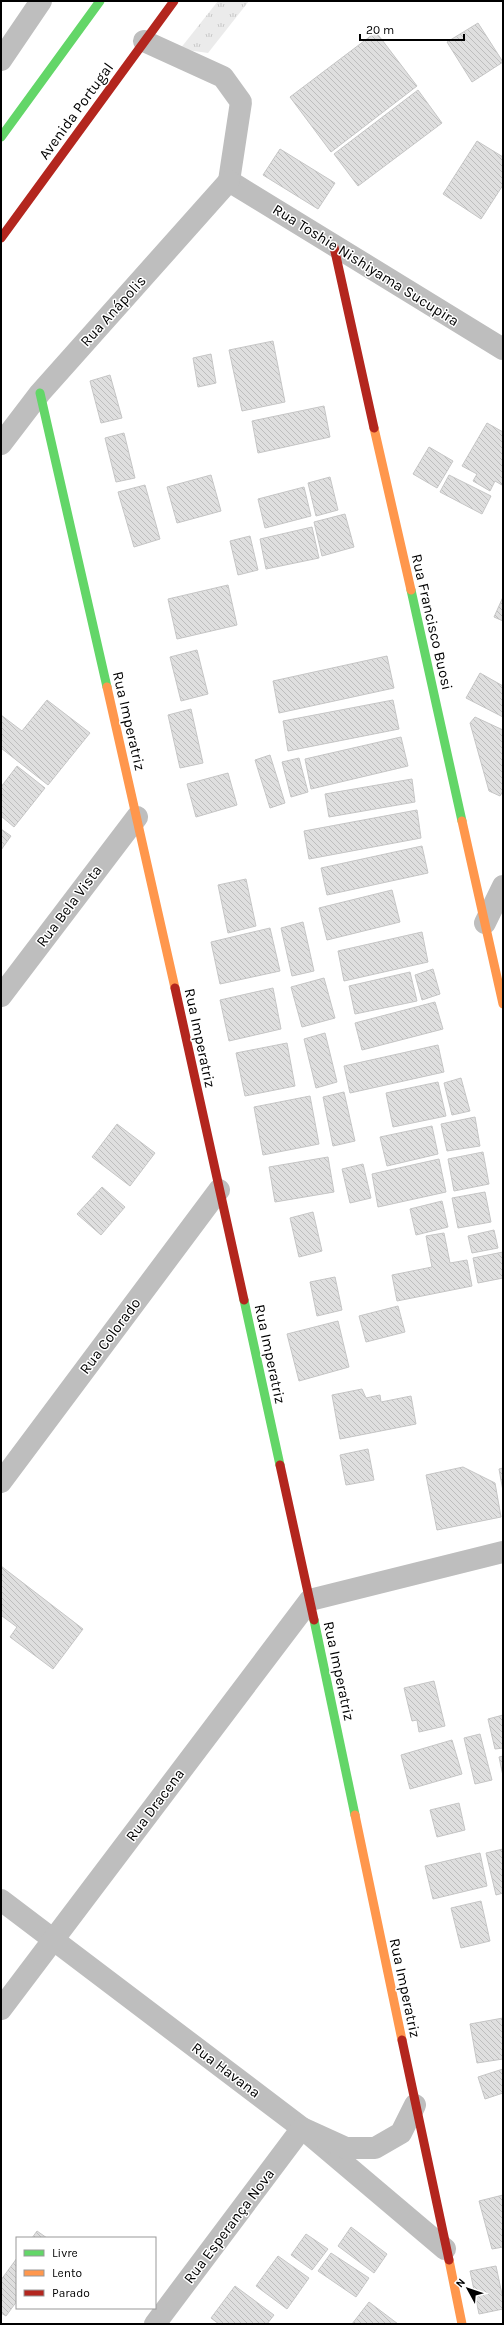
<svg xmlns="http://www.w3.org/2000/svg" width="504" height="2325" viewBox="0 0 504 2325" font-family="Karla,sans-serif">
<style>
.grass{fill:url(#grass-tufts)}
.building{fill:url(#building-back-hatch);stroke:#c6c6c6}
.lines{fill:none;stroke-linecap:round;stroke-linejoin:round}
.street{stroke:#bebebe;stroke-width:22}
.fast{stroke:#63d668;stroke-width:9}
.slow{stroke:#ff974d;stroke-width:9}
.jam{stroke:#b3261e;stroke-width:9}
.labels{text-anchor:middle;dominant-baseline:central;stroke-width:3;stroke-linejoin:round;paint-order:stroke}
.street-label{font-size:15px;fill:#000;stroke:#fff}
</style>
<defs>
<pattern id="grass-tufts" width="24" height="20" patternUnits="userSpaceOnUse"><rect width="24" height="20" fill="#ebebeb"/><path d="M3 7l-1-3M5 7V3M7 7l1-3M15 17l-1-3M17 17v-4M19 17l1-3" fill="none" stroke="#c8c8c8"/></pattern>
<pattern id="building-back-hatch" width="6" height="6" patternUnits="userSpaceOnUse"><rect width="6" height="6" fill="#dfdfdf"/><path d="M-1 5l2 2M0 0l6 6M5-1l2 2" fill="none" stroke="#bebebe"/></pattern>
</defs>
<rect width="100%" height="100%" fill="#fff"/>
<!-- grass -->
<polygon class="grass" points="218,1 249,1 208,53 180,49"/>
<!-- building -->
<g class="building">
<polygon points="478,23 503,62 472,82 447,42"/>
<polygon points="376,32 417,86 331,152 290,97"/>
<polygon points="418,90 442,123 358,186 334,154"/>
<polygon points="477,141 503,157 503,185 481,219 443,194"/>
<polygon points="280,149 335,183 318,209 263,175"/>
<polygon points="273,341 285,402 242,411 229,350"/>
<polygon points="211,354 216,383 198,387 193,358"/>
<polygon points="110,375 122,418 101,423 90,381"/>
<polygon points="324,406 330,437 258,453 252,421"/>
<polygon points="487,423 503,432 503,483 502,485 495,481 490,491 473,481 477,474 462,466"/>
<polygon points="124,433 135,478 116,482 105,438"/>
<polygon points="429,447 453,461 437,488 413,474"/>
<polygon points="211,475 221,511 177,523 167,487"/>
<polygon points="449,475 491,496 482,514 440,492"/>
<polygon points="330,477 338,510 316,516 308,483"/>
<polygon points="145,485 160,539 134,547 118,492"/>
<polygon points="304,487 311,516 265,528 258,499"/>
<polygon points="345,514 354,547 322,556 314,522"/>
<polygon points="312,527 319,558 266,569 260,539"/>
<polygon points="250,536 258,570 238,575 230,541"/>
<polygon points="228,585 237,625 177,639 168,599"/>
<polygon points="503,597 503,621 494,617"/>
<polygon points="197,650 208,694 181,701 170,657"/>
<polygon points="387,656 394,688 279,713 273,681"/>
<polygon points="480,673 503,686 503,717 466,698"/>
<polygon points="47,700 90,733 48,785 1,748 1,715 22,731"/>
<polygon points="393,700 399,729 288,751 283,721"/>
<polygon points="191,709 203,763 180,768 168,715"/>
<polygon points="475,717 503,730 503,791 500,796 489,791 470,723"/>
<polygon points="401,737 408,766 311,789 305,759"/>
<polygon points="270,755 285,803 270,808 255,760"/>
<polygon points="299,758 308,792 291,797 282,762"/>
<polygon points="17,766 45,788 14,827 1,816 1,787"/>
<polygon points="228,773 237,805 196,817 187,784"/>
<polygon points="412,779 415,802 329,817 325,794"/>
<polygon points="417,810 421,838 309,859 304,831"/>
<polygon points="1,829 11,836 1,850"/>
<polygon points="422,846 428,873 327,895 321,868"/>
<polygon points="246,879 256,926 228,933 218,885"/>
<polygon points="392,890 400,922 327,940 319,908"/>
<polygon points="303,922 314,971 292,976 281,928"/>
<polygon points="270,928 280,971 220,984 211,942"/>
<polygon points="422,932 428,962 344,981 338,951"/>
<polygon points="433,969 440,994 422,1000 415,975"/>
<polygon points="410,972 417,1001 355,1014 349,986"/>
<polygon points="324,978 335,1018 302,1027 291,987"/>
<polygon points="273,988 281,1029 229,1041 220,1000"/>
<polygon points="435,1002 443,1029 362,1050 355,1023"/>
<polygon points="325,1033 337,1082 316,1088 304,1039"/>
<polygon points="287,1043 295,1086 245,1096 236,1053"/>
<polygon points="438,1045 444,1072 350,1093 344,1066"/>
<polygon points="461,1078 470,1111 452,1115 444,1083"/>
<polygon points="438,1082 446,1116 393,1127 386,1093"/>
<polygon points="344,1092 355,1141 333,1146 323,1097"/>
<polygon points="310,1096 319,1144 263,1155 254,1107"/>
<polygon points="475,1117 480,1146 447,1151 441,1124"/>
<polygon points="117,1124 155,1153 130,1186 92,1157"/>
<polygon points="432,1126 438,1154 387,1166 380,1137"/>
<polygon points="483,1152 489,1184 454,1191 448,1159"/>
<polygon points="328,1157 334,1192 275,1202 269,1167"/>
<polygon points="439,1159 446,1192 378,1207 372,1174"/>
<polygon points="363,1164 371,1198 350,1203 342,1169"/>
<polygon points="102,1187 125,1207 101,1235 77,1214"/>
<polygon points="485,1192 491,1222 458,1228 452,1198"/>
<polygon points="442,1201 448,1227 416,1235 410,1209"/>
<polygon points="313,1212 322,1251 299,1257 290,1218"/>
<polygon points="494,1230 498,1248 472,1253 468,1236"/>
<polygon points="444,1233 450,1263 467,1260 472,1286 397,1301 392,1275 432,1267 426,1236"/>
<polygon points="503,1252 503,1278 478,1283 473,1258"/>
<polygon points="335,1277 342,1310 317,1316 310,1282"/>
<polygon points="398,1306 405,1332 366,1342 359,1316"/>
<polygon points="338,1321 349,1367 299,1381 287,1334"/>
<polygon points="362,1389 366,1398 380,1395 381,1402 411,1396 416,1424 340,1439 332,1395"/>
<polygon points="368,1449 374,1480 346,1485 340,1455"/>
<polygon points="463,1467 495,1483 501,1517 437,1530 426,1475"/>
<polygon points="503,1468 503,1491 499,1469"/>
<polygon points="1,1566 83,1629 53,1669 10,1637 17,1627 2,1616 1,1617"/>
<polygon points="434,1681 445,1726 419,1732 417,1720 412,1721 404,1688"/>
<polygon points="503,1715 503,1748 495,1749 488,1719"/>
<polygon points="480,1734 492,1780 475,1784 464,1738"/>
<polygon points="452,1740 462,1774 410,1789 401,1755"/>
<polygon points="503,1756 503,1776 499,1757"/>
<polygon points="459,1803 465,1830 437,1837 430,1810"/>
<polygon points="503,1849 503,1893 496,1895 486,1853"/>
<polygon points="480,1853 487,1886 433,1899 425,1866"/>
<polygon points="481,1901 490,1941 461,1948 451,1908"/>
<polygon points="503,2018 503,2059 477,2063 470,2024"/>
<polygon points="503,2069 503,2093 485,2099 478,2077"/>
<polygon points="503,2195 503,2247 492,2249 479,2201"/>
<polygon points="351,2227 387,2254 374,2273 338,2246"/>
<polygon points="37,2231 47,2238 32,2238"/>
<polygon points="306,2234 328,2249 312,2270 291,2255"/>
<polygon points="331,2253 369,2278 356,2297 318,2271"/>
<polygon points="278,2256 309,2278 287,2309 256,2286"/>
<polygon points="17,2258 17,2301 6,2316 1,2313 1,2280"/>
<polygon points="496,2266 503,2299 503,2309 479,2314 470,2271"/>
<polygon points="235,2286 274,2315 267,2324 219,2324 211,2318"/>
<polygon points="369,2302 398,2324 352,2324"/>
</g>
<g class="lines">
<!-- street -->
<g class="street">
<polyline points="144,41 223,77 241,102 229,181"/>
<polyline points="1,60 41,1"/>
<polyline points="229,181 503,349"/>
<polyline points="1,444 40,393 229,181"/>
<polyline points="485,923 503,886"/>
<polyline points="1,996 137,817"/>
<polyline points="1,1482 219,1190"/>
<polyline points="1,1900 302,2128 445,2249"/>
<polyline points="1,2009 310,1600 503,1552"/>
<polyline points="155,2324 302,2128 346,2148 375,2148 401,2133 415,2105"/>
</g>
<!-- fast -->
<g class="fast">
<polyline points="1,137 100,1"/>
<polyline points="40,393 107,687"/>
<polyline points="411,590 462,821"/>
<polyline points="244,1300 280,1465"/>
<polyline points="314,1620 355,1815"/>
</g>
<!-- slow -->
<g class="slow">
<polyline points="374,428 411,590"/>
<polyline points="107,687 175,988"/>
<polyline points="462,821 503,1004"/>
<polyline points="355,1815 402,2040"/>
<polyline points="449,2260 462,2324"/>
</g>
<!-- jam -->
<g class="jam">
<polyline points="1,238 174,1"/>
<polyline points="334,247 374,428"/>
<polyline points="175,988 244,1300"/>
<polyline points="280,1465 314,1620"/>
<polyline points="402,2040 449,2260"/>
</g>
</g>
<g class="labels">
<!-- street labels -->
<g class="street-label">
<text transform="translate(76 111) rotate(-54)">Avenida Portugal</text>
<text transform="translate(366 265) rotate(32)">Rua Toshie Nishiyama Sucupira</text>
<text transform="translate(113 311) rotate(-48)">Rua Anápolis</text>
<text transform="translate(432 622) rotate(77)">Rua Francisco Buosi</text>
<text transform="translate(129 721) rotate(77)">Rua Imperatriz</text>
<text transform="translate(69 906) rotate(-53)">Rua Bela Vista</text>
<text transform="translate(200 1038) rotate(78)">Rua Imperatriz</text>
<text transform="translate(110 1336) rotate(-53)">Rua Colorado</text>
<text transform="translate(270 1354) rotate(78)">Rua Imperatriz</text>
<text transform="translate(339 1671) rotate(78)">Rua Imperatriz</text>
<text transform="translate(155 1805) rotate(-53)">Rua Dracena</text>
<text transform="translate(405 1988) rotate(78)">Rua Imperatriz</text>
<text transform="translate(226 2070) rotate(37)">Rua Havana</text>
<text transform="translate(229 2226) rotate(-53)">Rua Esperança Nova</text>
</g>
</g>
<!-- border -->
<rect width="504" height="2325" fill="none" stroke="#000000" stroke-width="4"/>
<!-- legend -->
<rect x="16" y="2237" width="140" height="72" fill="#ffffff" stroke="#999999"/>
<rect x="24" y="2250" width="20" height="6" fill="#63d668" stroke="#999999"/>
<text x="52" y="2257" font-size="12" fill="#000000">Livre</text>
<rect x="24" y="2270" width="20" height="6" fill="#ff974d" stroke="#999999"/>
<text x="52" y="2277" font-size="12" fill="#000000">Lento</text>
<rect x="24" y="2290" width="20" height="6" fill="#b3261e" stroke="#999999"/>
<text x="52" y="2297" font-size="12" fill="#000000">Parado</text>
<!-- north arrow -->
<g transform="translate(468 2289) rotate(310)" stroke="#ffffff" stroke-width="3" paint-order="stroke">
<path d="M0-3L7 15L0 10L-7 15Z" fill="#000000"/>
<text y="-6" font-size="11" font-weight="bold" text-anchor="middle" fill="#000000">N</text>
</g>
<!-- scale -->
<path d="M360 34v6h104v-6" fill="none" stroke="#000000" stroke-width="2"/>
<text x="366" y="34" font-size="12" fill="#000000" stroke="#ffffff" stroke-width="3" paint-order="stroke">20 m</text>
</svg>
